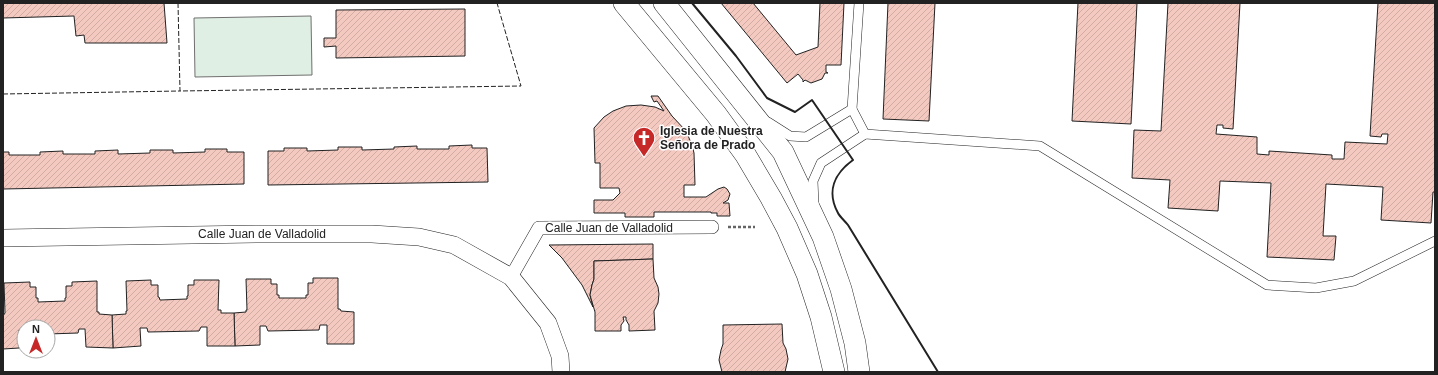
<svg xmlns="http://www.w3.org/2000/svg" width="1438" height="375" viewBox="0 0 1438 375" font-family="Helvetica,sans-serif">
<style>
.green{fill:#e0efe3;stroke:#6f6f6f}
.building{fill:url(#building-hatch);stroke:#222}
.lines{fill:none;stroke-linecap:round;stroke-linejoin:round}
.service-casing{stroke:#222;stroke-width:10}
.pedestrian-casing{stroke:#222;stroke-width:14}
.minor-casing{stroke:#222;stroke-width:18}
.tertiary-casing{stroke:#222;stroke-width:22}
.path{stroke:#646464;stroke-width:2.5;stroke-dasharray:3 2;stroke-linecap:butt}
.service{stroke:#fff;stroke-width:9}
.pedestrian{stroke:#fff;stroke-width:13}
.minor{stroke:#fff;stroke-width:17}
.tertiary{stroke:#fff;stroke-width:21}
.fence{stroke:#222;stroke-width:1;stroke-dasharray:5 2;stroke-linecap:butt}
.wall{stroke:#222;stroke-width:2}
.labels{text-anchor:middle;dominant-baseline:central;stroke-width:3;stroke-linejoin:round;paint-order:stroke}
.poi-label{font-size:12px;font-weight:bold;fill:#222;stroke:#fff;text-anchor:start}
.street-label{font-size:12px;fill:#222;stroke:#fff}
</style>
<defs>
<pattern id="building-hatch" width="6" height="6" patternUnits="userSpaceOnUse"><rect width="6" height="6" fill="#f3c9c0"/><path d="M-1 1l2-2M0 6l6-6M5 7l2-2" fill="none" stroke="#d0aca5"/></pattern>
</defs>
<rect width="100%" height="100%" fill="#fff"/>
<!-- green -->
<polygon class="green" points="311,16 312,75 195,77 194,18"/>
<!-- building -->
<g class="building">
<polygon points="3,3 164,3 167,43 85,43 84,35 76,36 74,16 3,18"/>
<polygon points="721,3 753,3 796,55 818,47 820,3 844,3 841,65 826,65 826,72 828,73 825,73 822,79 811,83 805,80 803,82 803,80 798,74 787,83"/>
<polygon points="888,3 935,3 929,121 883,119"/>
<polygon points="1078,3 1137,3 1131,124 1072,121"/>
<polygon points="1168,3 1240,3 1233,129 1223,128 1223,125 1217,125 1216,134 1257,137 1257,154 1269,155 1269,151 1332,155 1332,159 1344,159 1345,142 1387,144 1388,134 1382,134 1381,137 1370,136 1378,3 1435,3 1435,192 1433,192 1431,223 1381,220 1383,187 1326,184 1323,236 1336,236 1334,260 1267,257 1271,183 1220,181 1218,211 1168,208 1170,180 1132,178 1134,130 1161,131"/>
<polygon points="465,9 465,56 336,58 336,46 324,47 324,38 336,38 336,10"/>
<polygon points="651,96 658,96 672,116 686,131 692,145 694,153 695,185 684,185 684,197 706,197 718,189 724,187 727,189 730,194 728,200 723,203 729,203 730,216 717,216 717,213 711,213 711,212 654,212 654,217 625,217 625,213 594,213 594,200 613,200 620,193 619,188 600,188 600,163 595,163 594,128 604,117 613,111 626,106 641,105 655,107 664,111 657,101 654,102"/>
<polygon points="472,145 472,148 487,148 488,182 268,185 268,151 284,151 284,148 307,148 307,151 338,150 338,147 362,147 362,150 394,149 394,147 417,146 417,149 449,149 449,146"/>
<polygon points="205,149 227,149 227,152 244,152 244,184 3,189 3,152 9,152 9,155 40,155 40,152 63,151 63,154 95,154 95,151 118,150 118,154 150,153 150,150 173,150 173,153 205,152"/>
<polygon points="653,244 653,259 594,261 594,279 592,285 590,295 593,307 582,285 562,258 549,245"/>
<polygon points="653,259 654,278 658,287 659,294 658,303 654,311 655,330 629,331 629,325 626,320 626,317 623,317 624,321 621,325 621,331 595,331 595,312 590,295 592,285 594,279 594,261"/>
<polygon points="313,278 338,278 338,309 340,309 341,311 354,312 354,344 327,344 327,325 320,325 319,330 268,331 266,326 260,326 260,345 235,346 234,313 246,312 246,310 247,310 246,279 271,279 271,284 277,284 277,295 279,295 279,298 306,298 306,295 308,295 308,283 313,283"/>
<polygon points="151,280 151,285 158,285 158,297 159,297 160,300 187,299 187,296 188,296 188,285 194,285 194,280 219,280 218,310 221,310 221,313 234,313 235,346 207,346 207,327 201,327 199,331 148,332 147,328 140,328 141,346 113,348 112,315 126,314 126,311 127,311 126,281"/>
<polygon points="97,281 97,312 99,312 99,314 112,315 113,348 86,347 85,329 79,329 78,333 48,334 48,327 24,327 24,329 19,330 19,348 3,349 3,316 5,313 4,283 30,282 30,287 36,287 36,298 38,298 38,302 65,301 65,298 66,298 66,286 72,286 72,282"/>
<polygon points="782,324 783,343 786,349 788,359 785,372 722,372 719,360 721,350 723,344 723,325"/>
</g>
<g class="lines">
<!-- service casing -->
<g class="service-casing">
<g id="service">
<polyline points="859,3 852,109 865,134 1040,146 1267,285 1316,288 1354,281 1435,241"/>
<polyline points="768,122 790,136 806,137 852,109"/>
<polyline points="814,204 813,181 821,163 865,134"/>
</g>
</g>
<!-- pedestrian casing -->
<g class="pedestrian-casing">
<polyline id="pedestrian" points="511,277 539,228 712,227"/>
</g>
<!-- minor casing -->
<g class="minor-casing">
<polyline id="minor" points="3,238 258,234 372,234 419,237 454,245 511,277 548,323 560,356 561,372"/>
</g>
<!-- tertiary casing -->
<g class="tertiary-casing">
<g id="tertiary">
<polyline points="624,3 716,114 745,154 771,198 787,228 807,274 821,317 834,372"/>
<polyline points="664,3 783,152 823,237 841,289 855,343 859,372"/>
</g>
</g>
<!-- path -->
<polyline class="path" points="728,227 755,227"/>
<!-- service -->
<use href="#service" class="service"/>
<!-- pedestrian -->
<use href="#pedestrian" class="pedestrian"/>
<!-- minor -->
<use href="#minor" class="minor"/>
<!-- tertiary -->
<use href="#tertiary" class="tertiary"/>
<!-- fence -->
<g class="fence">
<polyline points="178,3 180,91 521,86 497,3"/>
<polyline points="3,94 180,91"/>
</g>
<!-- wall -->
<path class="wall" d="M692 3 736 56 767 98 795 112 812 100 853 160C835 173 826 191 838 213 840 217 845 221 848 225L938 372"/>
</g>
<!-- icons -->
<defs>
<g id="church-pin" transform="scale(1.15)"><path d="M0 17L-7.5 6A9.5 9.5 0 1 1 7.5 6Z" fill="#c62828" stroke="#fff"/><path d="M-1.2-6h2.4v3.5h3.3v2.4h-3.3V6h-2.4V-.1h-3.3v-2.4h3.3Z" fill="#fff"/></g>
</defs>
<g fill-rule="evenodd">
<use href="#church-pin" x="644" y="138"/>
</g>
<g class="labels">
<!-- poi labels -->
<g class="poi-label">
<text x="660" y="131">Iglesia de Nuestra<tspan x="660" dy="14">Señora de Prado</tspan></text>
</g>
<!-- street labels -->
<g class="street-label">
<text x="609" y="228">Calle Juan de Valladolid</text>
<text x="262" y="234">Calle Juan de Valladolid</text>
</g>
</g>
<!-- border -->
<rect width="1438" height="375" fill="none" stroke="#222222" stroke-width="8"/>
<!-- north arrow -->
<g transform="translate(36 339)"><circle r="19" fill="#ffffff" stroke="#a7a7a7"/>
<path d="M0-3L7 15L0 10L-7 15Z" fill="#c62828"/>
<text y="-6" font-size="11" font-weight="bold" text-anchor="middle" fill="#222222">N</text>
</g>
</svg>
